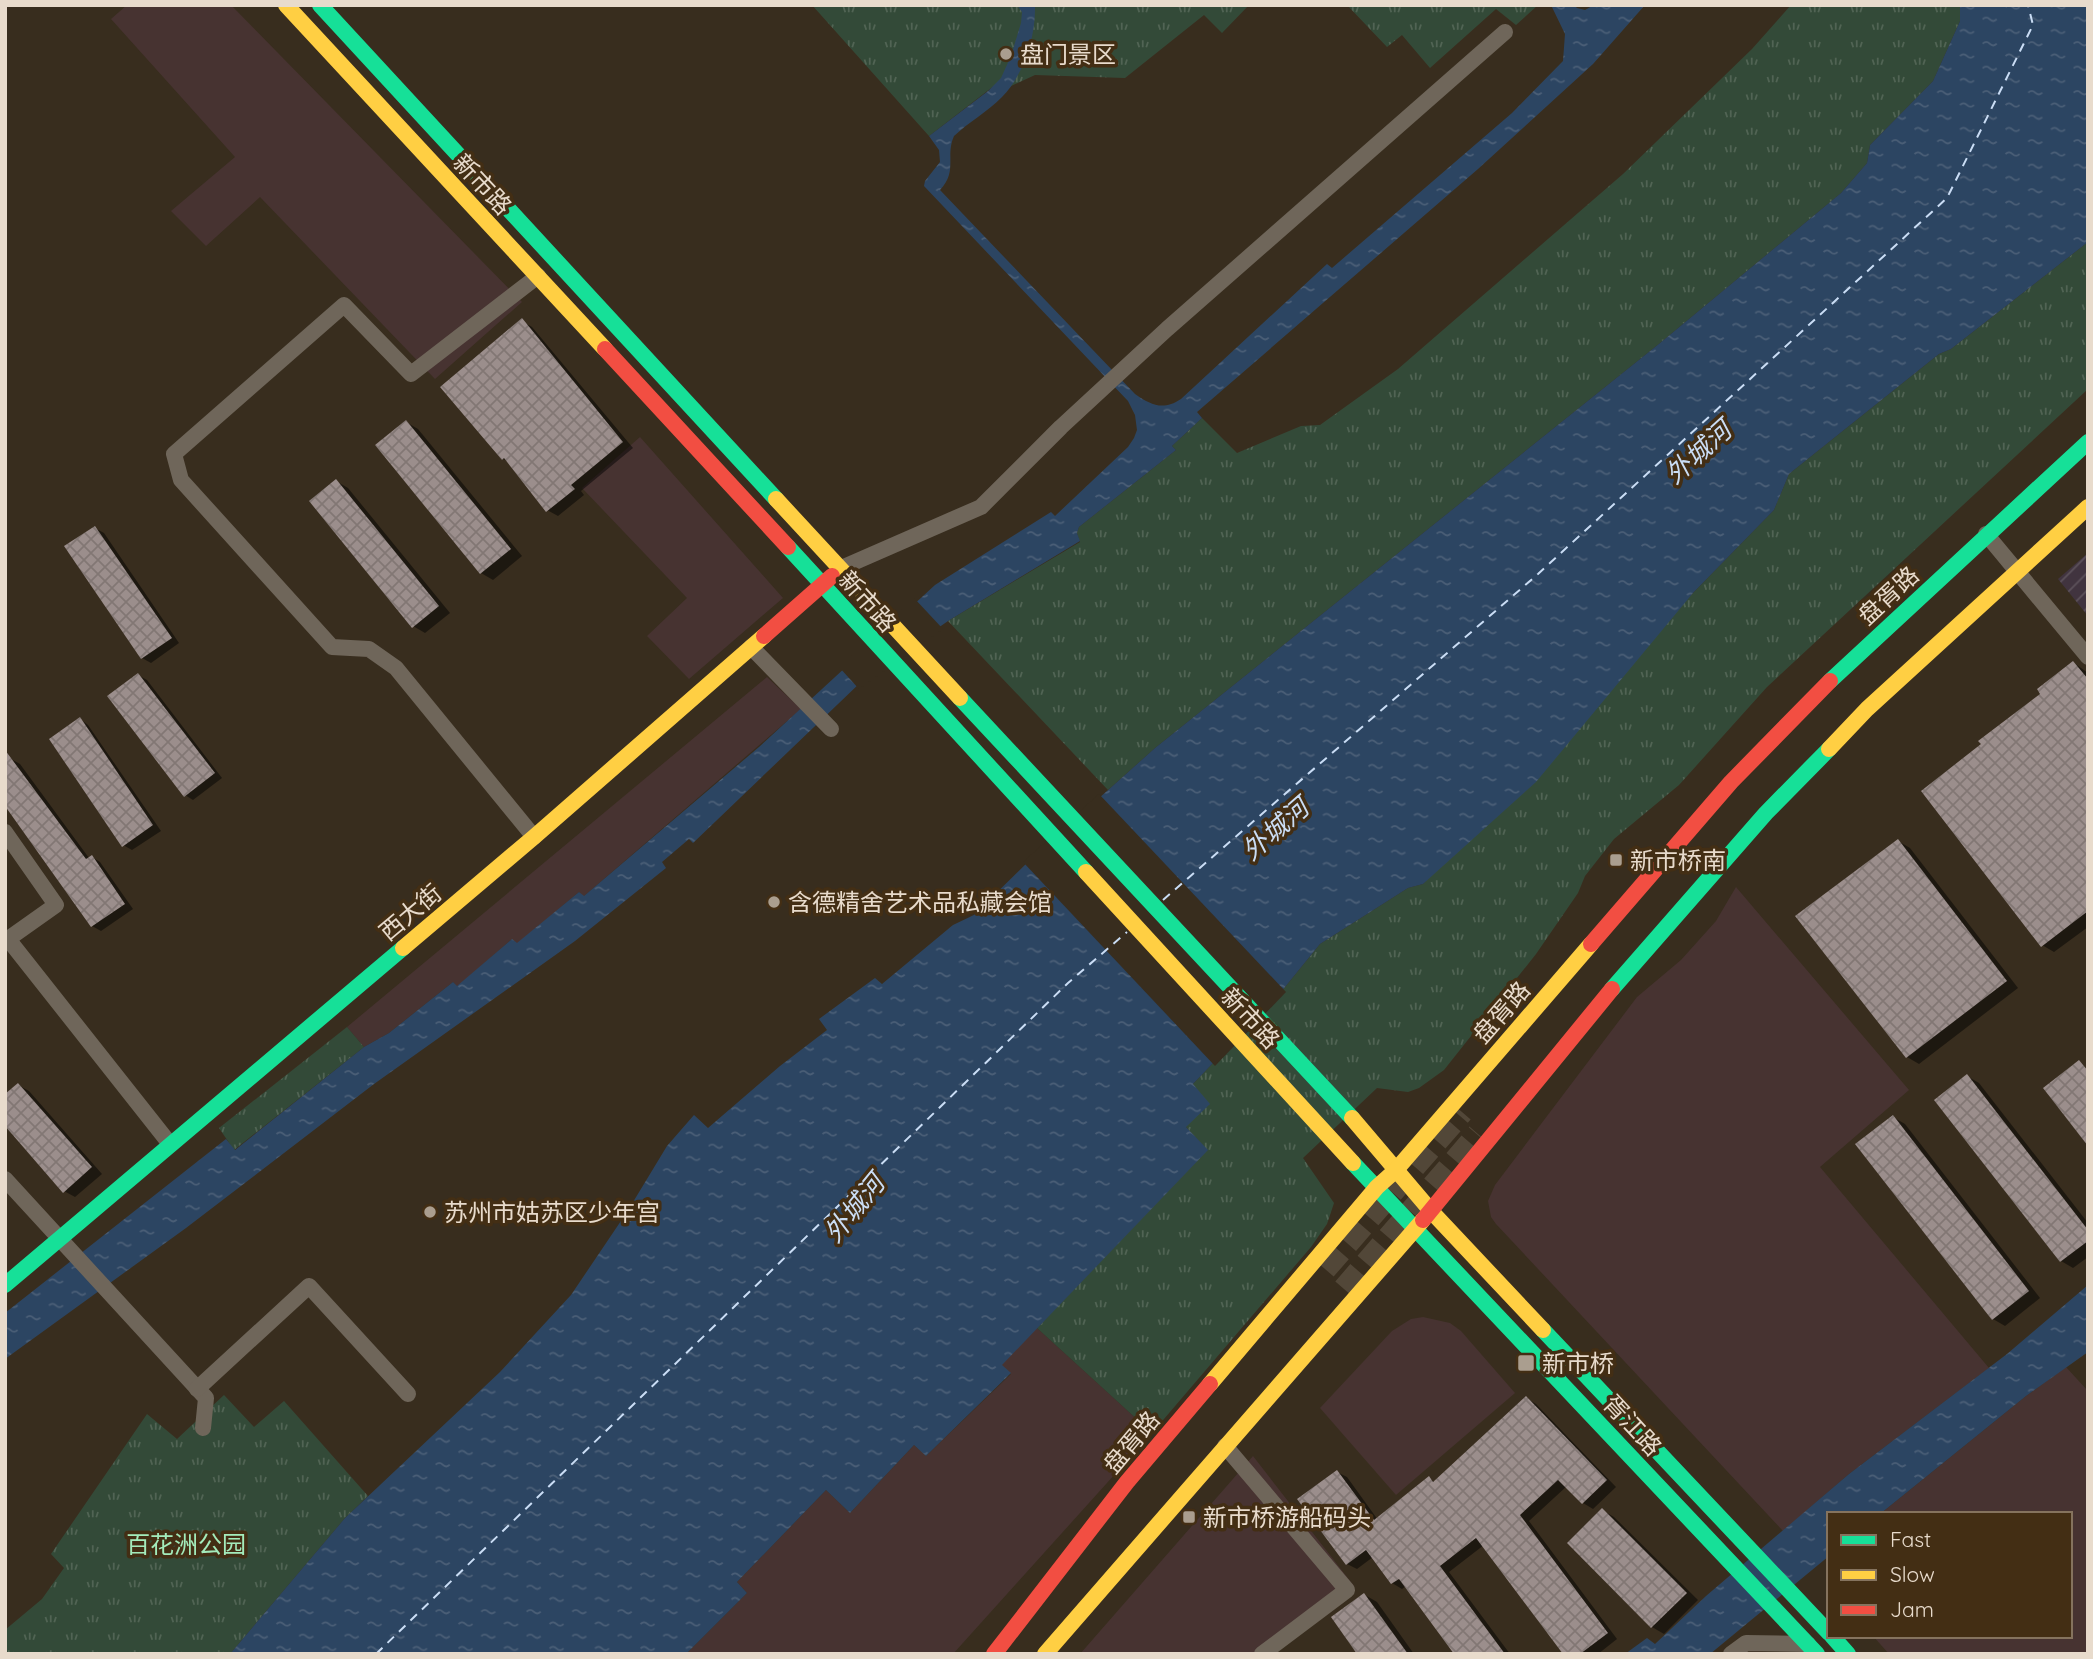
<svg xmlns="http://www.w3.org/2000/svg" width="2093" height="1659" viewBox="0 0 2093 1659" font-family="Quicksand,'Noto Sans SC',sans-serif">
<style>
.commercial{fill:#473331}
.industrial{fill:url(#industrial-furrows)}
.grass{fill:url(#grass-tufts)}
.water{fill:url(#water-ripples)}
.pier{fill:#382d1e}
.shadow{fill:#0007}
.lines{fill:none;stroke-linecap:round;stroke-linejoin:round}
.ferry{stroke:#caddf5;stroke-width:2;stroke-dasharray:9 7;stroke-linecap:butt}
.building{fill:url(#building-cross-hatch)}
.secondary-tunnel{stroke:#524738;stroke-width:23;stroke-dasharray:23 11;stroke-linecap:butt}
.street{stroke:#6f665a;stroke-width:16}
.fast{stroke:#16e098;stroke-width:16}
.slow{stroke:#ffcf43;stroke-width:16}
.jam{stroke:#f24e42;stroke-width:16}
.poi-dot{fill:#aa9e8f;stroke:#432e14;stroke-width:2.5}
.labels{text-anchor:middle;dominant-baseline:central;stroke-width:7;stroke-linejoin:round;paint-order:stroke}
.poi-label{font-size:24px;fill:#e8dbcc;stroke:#432e14;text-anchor:start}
.street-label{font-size:24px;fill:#e8dbcc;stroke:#432e14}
.park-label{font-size:24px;fill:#a3ebbb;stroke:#432e14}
.water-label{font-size:26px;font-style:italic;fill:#caddf5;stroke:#432e14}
</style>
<defs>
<pattern id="industrial-furrows" width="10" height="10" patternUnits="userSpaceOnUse" patternTransform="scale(1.75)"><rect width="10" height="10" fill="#41343f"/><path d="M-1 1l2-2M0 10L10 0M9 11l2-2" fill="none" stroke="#5c515a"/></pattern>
<pattern id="grass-tufts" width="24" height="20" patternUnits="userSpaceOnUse" patternTransform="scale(1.75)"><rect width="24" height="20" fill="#334a38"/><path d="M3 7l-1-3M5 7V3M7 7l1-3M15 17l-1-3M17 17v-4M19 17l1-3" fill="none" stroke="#516454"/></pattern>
<pattern id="water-ripples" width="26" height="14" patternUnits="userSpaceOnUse" patternTransform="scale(1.75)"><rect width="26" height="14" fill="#2c4562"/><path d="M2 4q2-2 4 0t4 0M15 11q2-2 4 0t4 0" fill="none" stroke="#4b5f77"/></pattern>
<pattern id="building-cross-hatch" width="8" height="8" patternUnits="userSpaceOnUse" patternTransform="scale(1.75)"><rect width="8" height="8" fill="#9b8e8c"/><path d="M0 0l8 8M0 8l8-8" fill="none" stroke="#827774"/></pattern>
</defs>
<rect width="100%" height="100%" fill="#382d1e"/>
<!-- commercial -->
<g class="commercial">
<polygon points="127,5 231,5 522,302 435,379 260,197 206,246 171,211 235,157 111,19"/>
<polygon points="640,437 783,598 689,679 647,636 687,598 582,488"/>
<polygon points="767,677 801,709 583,897 579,892 517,944 512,939 457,987 453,982 389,1033 364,1047 347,1027"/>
<polygon points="1736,887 1909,1090 1820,1167 1989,1368 1849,1474 1783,1531 1496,1224 1491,1217 1488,1201 1495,1185 1637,997 1681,960 1716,921"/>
<polygon points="1423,1317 1450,1323 1461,1331 1515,1393 1396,1495 1320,1408 1392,1331 1411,1319"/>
<polygon points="1037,1328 1152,1433 953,1654 686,1654 747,1593 737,1582 826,1490 850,1513 914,1445 926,1456 1011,1374 1001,1365"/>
<polygon points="2066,1367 2088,1391 2088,1654 1889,1654 1873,1636 2070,1636 2070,1514 1880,1514 2026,1396"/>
<polygon points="1253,1456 1354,1586 1296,1626 1267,1654 1080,1654"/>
</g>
<!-- industrial -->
<polygon class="industrial" points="2088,553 2088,616 2058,579"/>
<!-- grass -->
<g class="grass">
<polygon points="812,5 1249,5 1222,33 1204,15 1125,78 1035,75 1011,86 995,85 929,136"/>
<polygon points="1347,5 1538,5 1516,25 1496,9 1430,68 1402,35 1387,47"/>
<polygon points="1791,5 1960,5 1960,21 1933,81 1870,145 1867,163 1841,193 1660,343 1155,748 1108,790 948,621 1080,542 1077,533 1079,527 1176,450 1172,446 1202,418 1237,453 1301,426 1320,425 1398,369 1623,174 1752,49"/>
<polygon points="2088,242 2088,389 1767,687 1679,785 1614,839 1585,876 1578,893 1536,954 1444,1070 1419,1088 1408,1092 1377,1088 1303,1158 1334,1203 1327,1224 1311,1247 1152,1433 1037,1328 1207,1150 1186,1127 1193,1084 1281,992 1320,944 1408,888 1423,884 1693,593 1774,510 1789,474 1939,354 1951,349"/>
<polygon points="347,1027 364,1047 234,1150 219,1128"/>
<polygon points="224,1395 254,1427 284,1401 368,1496 345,1518 230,1654 5,1654 5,1630 42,1599 64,1568 51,1554 147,1414 177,1439"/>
</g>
<!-- water -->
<g class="water">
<path d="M1017 5H1035V10C1035 40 1022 77 1002 97 987 112 969 122 954 136 945 156 958 171 940 190L1135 394C1151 405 1163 411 1181 399L1327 264 1332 268 1512 113 1563 61 1565 34 1551 5H1574L1577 8 1585 10 1594 5H1645L1593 64 1478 169 1197 412 1202 418 1172 446 1176 450 1079 527 1077 533 1080 541 948 621 862 681 693 843 689 839 662 862 666 868 575 941 374 1084 186 1228 5 1359V1313L226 1139 235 1150 364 1047 389 1033 453 982 457 986 512 939 517 943 579 892 584 896 759 747 935 585 1051 512 1055 516 1128 447 1134 438 1137 430 1135 415 1128 401 924 186 925 181 940 162 939 150 929 136 988 91 1001 78 1011 56 1021 23 1022 12Z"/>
<polygon points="1960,5 2088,5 2088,242 1951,349 1939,354 1789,474 1774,510 1693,593 1536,782 1423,884 1408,888 1320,944 1281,992 1193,1084 1210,1104 1186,1127 1208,1150 1002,1365 1011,1373 926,1456 914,1445 850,1513 826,1490 737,1582 747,1593 686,1654 230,1654 345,1518 500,1372 571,1295 627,1212 667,1146 694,1115 708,1128 780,1066 827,1030 819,1019 875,978 882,984 953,925 974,915 1031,859 1155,748 1660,343 1841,193 1867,163 1870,145 1933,81 1960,21"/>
<polygon points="2088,1285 2088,1352 2026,1396 1880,1514 1829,1514 1829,1556 1710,1654 1625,1654 1647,1638 1655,1644 1706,1596 1849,1474 2007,1354"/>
</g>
<!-- pier -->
<g class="pier">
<polygon points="914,598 943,629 859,689 839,667"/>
<polygon points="1099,794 1286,992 1215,1066 1023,862"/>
</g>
<!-- shadow -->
<g class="shadow">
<polygon points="522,321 532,327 633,448 581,491 584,495 558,516 547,510 508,461 503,459"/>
<polygon points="406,422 418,429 522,556 493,580 481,573"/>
<polygon points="336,481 348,488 450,613 425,633 413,626"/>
<polygon points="95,528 104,533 179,643 151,663 142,658"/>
<polygon points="2074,663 2088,673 2088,915 2086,916 2088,927 2054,952 2042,945 1983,745 2042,694"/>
<polygon points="138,675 147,680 222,778 193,800 185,795"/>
<polygon points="80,719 88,725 161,831 132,850 123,845"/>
<polygon points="11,759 20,764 89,858 92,857 100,862 133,909 101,931 92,926"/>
<polygon points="1898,841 1910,848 2018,988 1919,1064 1907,1057"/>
<polygon points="1967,1076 1979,1083 2088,1223 2088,1257 2073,1268 2061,1261"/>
<polygon points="18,1085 29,1091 102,1174 75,1197 64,1191"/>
<polygon points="1893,1117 1905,1124 2040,1298 2005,1326 1993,1319"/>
<polygon points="1526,1398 1536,1404 1616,1487 1593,1509 1583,1503 1567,1486 1529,1521 1617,1639 1598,1654 1565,1654 1484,1545 1449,1572 1510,1654 1456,1654 1406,1586 1402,1589 1392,1583 1373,1557 1357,1569 1347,1564 1337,1472 1347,1477 1378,1520 1429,1479 1435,1482"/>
<polygon points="1602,1510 1614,1517 1698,1600 1664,1634 1652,1627 1569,1543"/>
<polygon points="1365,1595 1377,1602 1414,1654 1360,1654"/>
</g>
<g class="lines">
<!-- ferry -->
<g class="ferry">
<polyline points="1163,900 1538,574 1947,198 2033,25 2028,5"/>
<polyline points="376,1654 1068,983 1127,932"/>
</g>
</g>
<!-- building -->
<g class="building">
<polygon points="522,318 623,442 571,485 575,489 546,512 504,458 502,460 440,387"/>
<polygon points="406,420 511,549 480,574 375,445"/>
<polygon points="336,479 439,606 412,628 309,501"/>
<polygon points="95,526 172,638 141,659 64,546"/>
<polygon points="2073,661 2088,679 2088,911 2041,947 1921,791 1981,744 1978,741 2040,694 2037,689"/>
<polygon points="138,673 215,773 184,797 107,696"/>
<polygon points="80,717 153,825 122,847 49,739"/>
<polygon points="5,750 86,859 92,855 125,904 91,927 5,806"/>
<polygon points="1898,839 2007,981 1906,1058 1795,916"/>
<polygon points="2079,1060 2088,1071 2088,1146 2043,1088"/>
<polygon points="1967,1074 2088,1230 2088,1241 2060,1262 1934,1100"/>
<polygon points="18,1083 92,1167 63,1193 5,1126 5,1094"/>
<polygon points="1893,1115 2029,1291 1992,1320 1855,1144"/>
<polygon points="1526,1396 1607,1480 1582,1504 1558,1480 1520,1515 1608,1633 1580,1654 1563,1654 1476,1538 1440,1566 1505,1654 1454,1654 1399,1579 1391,1584 1366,1550 1346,1565 1297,1499 1337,1470 1374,1520 1429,1476 1433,1482"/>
<polygon points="1602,1508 1687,1593 1651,1628 1567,1543"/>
<polygon points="1364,1593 1408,1654 1357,1654 1331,1617"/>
</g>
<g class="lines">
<!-- secondary-tunnel -->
<g class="secondary-tunnel">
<polyline points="1325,1269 1462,1112"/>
<polyline points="1344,1289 1478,1134"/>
</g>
<!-- street -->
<g class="street">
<polyline points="1986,534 2088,657"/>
<polyline points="839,569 981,507 1061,427 1167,329 1505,32"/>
<polyline points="751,647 831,729"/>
<polyline points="5,832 56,905 8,939 170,1144"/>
<polyline points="534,837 396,668 369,649 332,647 181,480 174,454 344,305 411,374 538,276"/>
<polyline points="5,1179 206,1398 203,1428"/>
<polyline points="197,1389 309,1286 408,1394"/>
<polyline points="1225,1446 1347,1590 1262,1654"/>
<polyline points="1731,1654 1746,1643 1808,1644"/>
</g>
<!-- fast -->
<g class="fast">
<polyline points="320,5 776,499"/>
<polyline points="788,547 1086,872"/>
<polyline points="1830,681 2088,442"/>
<polyline points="960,698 1352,1118"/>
<polyline points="1612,989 1766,813 1829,749"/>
<polyline points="1353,1163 1817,1654"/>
<polyline points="5,1285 403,948"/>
<polyline points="1543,1330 1829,1633"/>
<polyline points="1832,1636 1848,1654"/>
</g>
<!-- slow -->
<g class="slow">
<polyline points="286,5 605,349"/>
<polyline points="776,499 960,698"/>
<polyline points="1829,749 1867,709 2088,507"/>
<polyline points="1086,872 1353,1163"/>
<polyline points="403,948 534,837 764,636"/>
<polyline points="1352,1118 1431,1211 1543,1330"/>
<polyline points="1210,1384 1377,1187 1396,1170 1591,944"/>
<polyline points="1045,1654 1423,1220"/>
</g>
<!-- jam -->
<g class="jam">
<polyline points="605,349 788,547"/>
<polyline points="764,636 832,576"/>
<polyline points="1591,944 1731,782 1830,681"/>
<polyline points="1423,1220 1612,989"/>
<polyline points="994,1654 1127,1482 1210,1384"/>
</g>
</g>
<!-- markers -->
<g class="poi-dot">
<circle cx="1006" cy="54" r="7"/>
<rect x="1609" y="853" width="14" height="14" rx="3.5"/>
<circle cx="774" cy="902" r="7"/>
<circle cx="430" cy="1212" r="7"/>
<rect x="1517" y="1354" width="18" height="18" rx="3.5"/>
<rect x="1182" y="1510" width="14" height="14" rx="3.5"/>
</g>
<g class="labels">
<!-- poi labels -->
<g class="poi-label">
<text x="1020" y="54">盘门景区</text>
<text x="1630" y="860">新市桥南</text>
<text x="788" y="902">含德精舍艺术品私藏会馆</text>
<text x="444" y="1212">苏州市姑苏区少年宫</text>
<text x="1542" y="1363">新市桥</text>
<text x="1203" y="1517">新市桥游船码头</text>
</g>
<!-- street labels -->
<g class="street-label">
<text transform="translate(483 184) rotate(47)">新市路</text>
<text transform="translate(1888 595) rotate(-43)">盘胥路</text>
<text transform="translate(868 601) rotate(48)">新市路</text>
<text transform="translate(410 912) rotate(-40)">西大街</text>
<text transform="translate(1501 1012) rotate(-49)">盘胥路</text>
<text transform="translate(1251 1018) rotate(47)">新市路</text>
<text transform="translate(1633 1425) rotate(47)">胥江路</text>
<text transform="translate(1131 1442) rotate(-50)">盘胥路</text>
</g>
<!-- park labels -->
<g class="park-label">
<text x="186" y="1544">百花洲公园</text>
</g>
<!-- water labels -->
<g class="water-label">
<text transform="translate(1698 452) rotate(-42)">外城河</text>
<text transform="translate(1275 829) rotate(-41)">外城河</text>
<text transform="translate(854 1208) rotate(-51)">外城河</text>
</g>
</g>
<!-- border -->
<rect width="2093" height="1659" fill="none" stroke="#e8dbcc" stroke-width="14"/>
<!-- legend -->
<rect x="1827" y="1512" width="245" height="126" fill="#432e14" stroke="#85735e" stroke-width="2"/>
<rect x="1841" y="1535" width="35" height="10" fill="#16e098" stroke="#85735e" stroke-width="2"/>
<text x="1890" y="1547" font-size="21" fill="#e8dbcc">Fast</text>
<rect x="1841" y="1570" width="35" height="10" fill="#ffcf43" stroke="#85735e" stroke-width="2"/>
<text x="1890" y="1582" font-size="21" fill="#e8dbcc">Slow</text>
<rect x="1841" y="1605" width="35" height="10" fill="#f24e42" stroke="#85735e" stroke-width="2"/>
<text x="1890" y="1617" font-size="21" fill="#e8dbcc">Jam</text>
</svg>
